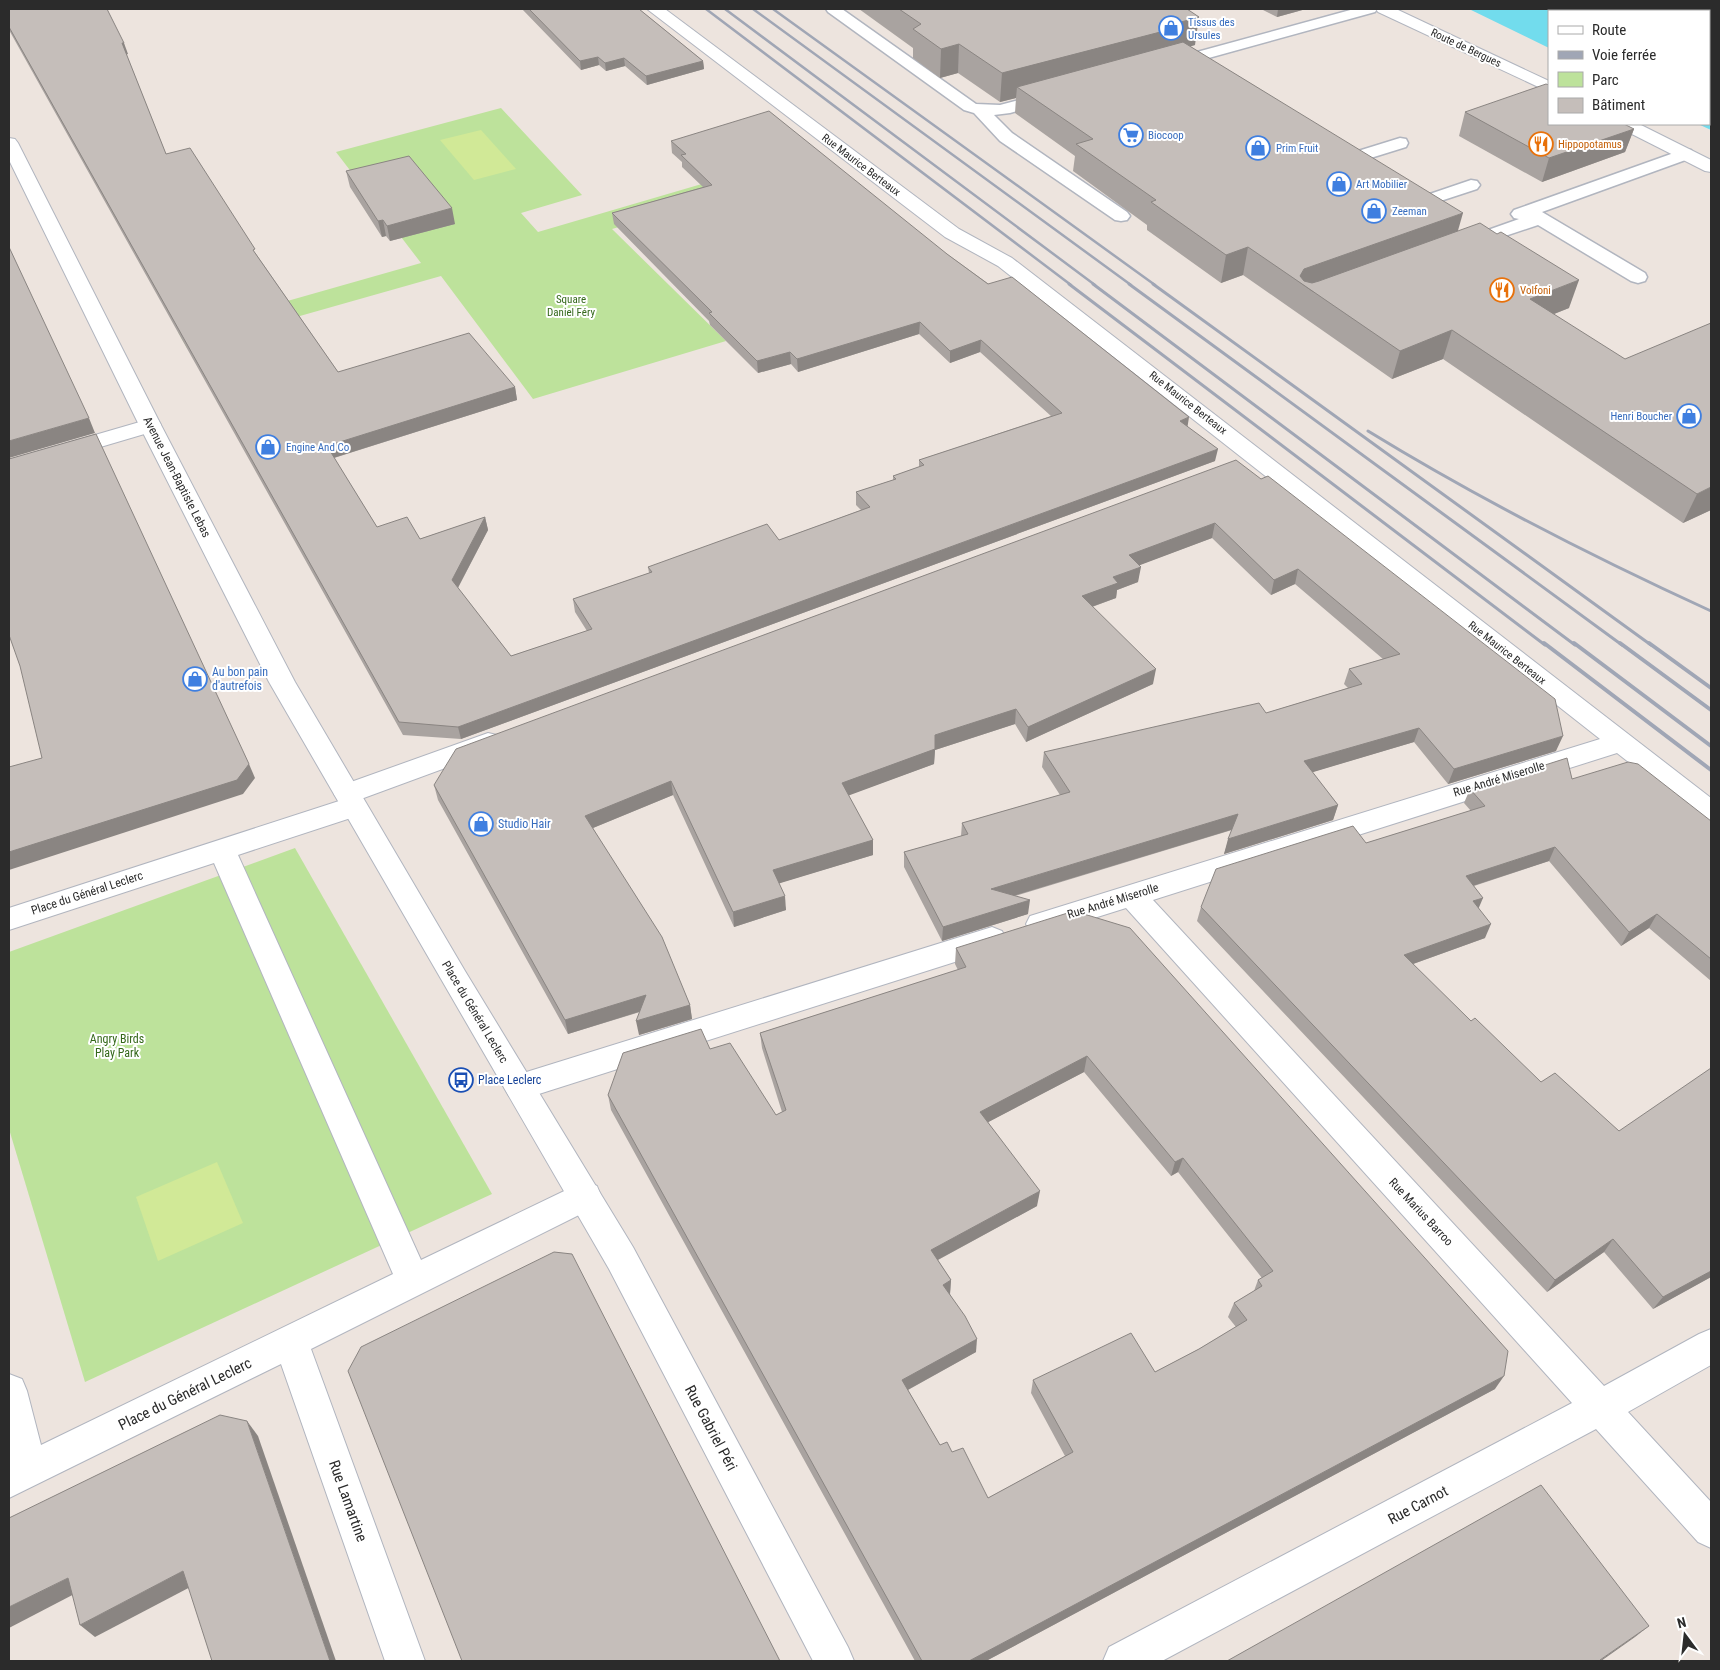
<svg xmlns="http://www.w3.org/2000/svg" width="1720" height="1670" viewBox="0 0 1720 1670" font-family="'Roboto Condensed',sans-serif">
<style>
.green{fill:#bde29b}
.pitch{fill:#d1e997}
.water{fill:#72dced}
.lines{fill:none;stroke-linecap:round;stroke-linejoin:round}
.lane-casing{stroke:#b1b5bf;stroke-width:3}
.street-casing{stroke:#b1b5bf;stroke-width:2}
.secondary-casing{stroke:#b1b5bf;stroke-width:2}
.lane{fill:#fff;fill-rule:evenodd}
.street{fill:#fff;fill-rule:evenodd}
.secondary{fill:#fff;fill-rule:evenodd}
.rail-far2{stroke:#a0a6b5;stroke-width:2.5}
.rail-far1{stroke:#a0a6b5;stroke-width:3}
.rail{stroke:#a0a6b5;stroke-width:4}
.wall{fill:#a9a3a0;fill-rule:evenodd}
.shaded-wall{fill:#8a8582}
.building{fill:#c5beba;stroke:#8a8582;fill-rule:evenodd}
.labels{text-anchor:middle;dominant-baseline:central;stroke-width:4;stroke-linejoin:round;paint-order:stroke}
.far-shop-label{font-size:11px;fill:#366cbe;stroke:#fff;text-anchor:start}
.far-street-label{font-size:11px;fill:#2b2b2b;stroke:#fff}
.far-food-label{font-size:11px;fill:#c56008;stroke:#fff;text-anchor:start}
.far-park-label{font-size:11px;fill:#35681b;stroke:#fff}
.street-label{font-size:12px;fill:#2b2b2b;stroke:#fff}
.shop-label{font-size:12px;fill:#366cbe;stroke:#fff;text-anchor:start}
.park-label{font-size:12px;fill:#35681b;stroke:#fff}
.transit-label{font-size:12px;fill:#164399;stroke:#fff;text-anchor:start}
.near-street-label{font-size:15px;fill:#2b2b2b;stroke:#fff}
</style>
<rect width="100%" height="100%" fill="#ede4de"/>
<!-- green -->
<g class="green">
<polygon points="501,108 582,195 521,213 538,232 807,153 825,167 612,229 726,341 533,399 441,276 187,348 178,332 421,263 336,152"/>
<polygon points="295,848 492,1194 85,1382 9,1129 9,952"/>
</g>
<!-- pitch -->
<g class="pitch">
<polygon points="481,130 516,169 474,180 440,140"/>
<polygon points="217,1162 243,1223 158,1261 136,1197"/>
</g>
<!-- water -->
<g class="water">
<polygon points="1469,9 1640,9 1644,11 1549,11 1549,48"/>
<polygon points="1709,49 1711,50 1711,130 1698,124 1709,124"/>
</g>
<g class="lines">
<!-- lane casing -->
<g class="lane-casing">
<g id="lane">
<polygon points="826,9 842,9 976,104 1000,105 1050,92 1056,94 1058,97 1056,100 1010,113 994,115 1012,133 1127,212 1130,216 1127,220 1121,221 1115,220 1000,141 974,113 964,110 828,12"/>
<polygon points="1354,9 1377,9 1375,12 1176,67 1164,67 1162,64 1164,61"/>
<polygon points="1400,138 1406,139 1408,143 1406,147 1348,165 1342,164 1339,160 1342,156"/>
<polygon points="1685,149 1691,150 1693,154 1691,158 1542,212 1645,273 1647,277 1645,281 1638,283 1631,281 1538,225 1463,250 1457,249 1454,245 1457,241 1519,219 1514,218 1511,214 1514,210"/>
<polygon points="1471,180 1477,181 1480,185 1477,189 1419,208 1413,207 1397,195 1400,191 1406,190 1412,191 1421,197"/>
</g>
</g>
<!-- street casing -->
<g class="street-casing">
<g id="street">
<polygon points="647,9 665,9 959,229 1012,258 1711,798 1711,822 1701,819 1617,753 1153,900 1604,1386 1699,1334 1711,1329 1711,1365 1628,1412 1711,1502 1711,1548 1698,1542 1596,1429 1162,1661 1103,1661 1109,1647 1572,1403 1126,908 1040,935 1030,932 1026,924 1030,916 1600,739 998,266 945,237"/>
<polygon points="1690,9 1707,9 1709,11 1692,11"/>
<polygon points="150,419 158,420 161,425 158,430 9,474 9,460"/>
<polygon points="488,733 497,735 501,742 497,749 361,799 367,807 363,814 238,855 421,1260 585,1181 597,1186 601,1196 597,1206 311,1349 425,1661 385,1661 281,1364 9,1498 9,1374 22,1379 27,1391 41,1445 393,1274 214,863 9,930 9,908 339,801 334,794 337,787"/>
<polygon points="992,927 1002,931 1006,939 1002,947 520,1100 509,1096 504,1087 509,1078 520,1074"/>
</g>
</g>
<!-- secondary casing -->
<g class="secondary-casing">
<g id="secondary">
<polygon points="1376,9 1396,9 1549,81 1549,92 1378,12"/>
<polygon points="1618,124 1639,124 1711,160 1711,172 1705,171 1620,128"/>
<polygon points="9,138 15,139 18,143 161,425 295,682 465,971 633,1247 848,1647 854,1661 813,1661 609,1269 269,682 139,425 9,160"/>
</g>
</g>
<!-- lane -->
<use href="#lane" class="lane"/>
<!-- street -->
<use href="#street" class="street"/>
<!-- secondary -->
<use href="#secondary" class="secondary"/>
<!-- rail-far2 -->
<g class="rail-far2">
<polyline points="706,9 1071,285"/>
<polyline points="725,9 1095,285"/>
<polyline points="753,9 1131,285"/>
<polyline points="773,9 1155,285"/>
</g>
<!-- rail-far1 -->
<g class="rail-far1">
<polyline points="1069,284 1545,645"/>
<polyline points="1093,284 1575,645"/>
<polyline points="1129,284 1622,645"/>
<polyline points="1153,284 1651,645"/>
<path d="M1368 431C1479 499 1593 557 1711 611"/>
</g>
<!-- rail -->
<g class="rail">
<polyline points="1544,643 1711,770"/>
<polyline points="1574,643 1711,746"/>
<polyline points="1620,643 1711,710"/>
<polyline points="1649,643 1711,688"/>
</g>
</g>
<!-- wall -->
<g class="wall">
<polygon points="9,9 128,54 126,54 166,154 256,254 338,372 515,387 517,400 334,458 377,527 420,539 485,517 488,530 458,588 511,656 587,631 575,612 573,599 649,573 648,567 779,540 861,510 856,505 856,492 893,480 893,476 919,467 919,460 1051,416 980,352 950,363 919,334 798,372 791,364 758,373 710,325 709,321 614,224 612,213 703,187 682,167 682,162 672,153 671,141 947,254 1187,426 1215,461 461,739 403,735 9,30"/>
<polygon points="522,9 639,9 703,61 704,69 647,85 625,66 606,71 599,65 581,70"/>
<polygon points="859,9 1187,9 1195,45 1190,46 1569,308 1554,314 1711,510 1683,523 1443,359 1392,379 1243,275 1221,283 1147,230 1147,225 1073,171 1075,156 1015,113 1016,98 1000,102 958,73 940,78 913,58 913,48"/>
<polygon points="1261,9 1306,9 1277,17"/>
<polygon points="1465,112 1634,129 1625,152 1542,182 1459,136"/>
<polygon points="346,171 455,224 390,241 386,236 382,237 350,187"/>
<polygon points="1236,460 1556,751 1448,784 1414,742 1312,772 1338,805 1333,820 1224,854 1232,830 1015,896 1028,914 942,941 904,867 904,852 961,836 962,823 1060,795 1042,767 1044,752 1266,713 1348,688 1344,684 1349,669 1383,659 1295,584 1271,595 1212,538 1139,565 1138,582 1117,590 1116,598 1092,607 1153,684 1026,742 1015,724 935,750 934,764 848,795 873,840 873,855 779,883 786,910 734,927 673,795 593,828 690,1005 692,1019 639,1035 640,1012 568,1034 438,800 434,785"/>
<polygon points="1572,779 1711,821 1711,981 1649,928 1621,946 1549,861 1474,886 1485,938 1413,964 1711,1277 1653,1309 1604,1252 1547,1292 1197,921 1201,907 1366,843 1471,811 1464,803 1470,789"/>
<path d="M956 948 1495 1389 986 1661H915L611 1110 608 1095 710 1049 776 1115 782 1112 762 1048 760 1033 958 970 955 964ZM1084 1072 1171 1176 1178 1172 1262 1278 1258 1280 1254 1291 1234 1303 1228 1317 1236 1327 1199 1349 1155 1372 1033 1380 1031 1393 1065 1456 988 1498 952 1452 940 1445 908 1390 976 1352 950 1294 951 1280 938 1260 1037 1206 988 1122Z"/>
</g>
<!-- shaded-wall -->
<g class="shaded-wall">
<polygon points="1278,9 1306,9 1277,17"/>
<polygon points="1199,17 1195,45 1165,54 1017,87 1016,98 1000,102 1002,73"/>
<polygon points="122,43 124,43 128,54 125,55"/>
<polygon points="959,44 958,73 940,78 941,49"/>
<polygon points="598,57 599,65 581,70 580,61"/>
<polygon points="624,58 625,66 606,71 605,63"/>
<polygon points="703,61 704,69 647,85 646,76"/>
<polygon points="1634,129 1625,152 1542,182 1549,158"/>
<polygon points="452,208 455,224 390,241 387,226"/>
<polygon points="1463,213 1455,241 1313,292 1299,282 1300,276 1304,269"/>
<polygon points="383,220 386,236 382,237 378,221"/>
<polygon points="1248,247 1243,275 1221,283 1226,255"/>
<polygon points="1579,280 1569,308 1521,327 1530,299"/>
<polygon points="920,322 919,334 798,372 797,359"/>
<polygon points="1452,330 1443,359 1392,379 1400,351"/>
<polygon points="981,340 980,352 950,363 950,351"/>
<polygon points="790,352 791,364 758,373 757,361"/>
<polygon points="515,387 517,400 330,459 327,446"/>
<polygon points="1189,417 1187,430 1180,421"/>
<polygon points="89,418 95,433 9,458 9,441"/>
<polygon points="1218,449 1215,461 461,739 458,727"/>
<polygon points="1711,487 1711,510 1683,523 1697,494"/>
<polygon points="485,517 488,530 455,593 452,580"/>
<polygon points="1215,523 1212,538 1127,570 1129,555"/>
<polygon points="1141,567 1138,582 1117,590 1116,598 1080,611 1082,596 1113,577"/>
<polygon points="1298,569 1295,584 1271,595 1274,580"/>
<polygon points="1156,669 1153,684 1026,742 1028,727"/>
<polygon points="1016,709 1015,724 935,750 934,764 842,798 842,783 935,735"/>
<polygon points="1419,728 1414,742 1300,776 1304,761"/>
<polygon points="1563,736 1556,751 1448,784 1454,769"/>
<polygon points="249,764 255,778 243,794 9,870 9,852"/>
<polygon points="671,781 673,795 588,830 585,816"/>
<polygon points="1338,805 1333,820 1224,854 1228,839"/>
<polygon points="1238,814 1234,829 990,903 991,889"/>
<polygon points="873,840 873,855 774,885 773,870"/>
<polygon points="1555,847 1549,861 1460,890 1466,876"/>
<polygon points="785,896 786,910 734,927 733,912"/>
<polygon points="1483,898 1477,912 1473,901"/>
<polygon points="1030,900 1028,914 942,941 943,927"/>
<polygon points="1657,914 1649,928 1621,946 1629,932"/>
<polygon points="1491,924 1485,938 1399,969 1404,955"/>
<polygon points="646,995 648,1009 568,1034 565,1020"/>
<polygon points="690,1005 692,1019 639,1035 636,1021"/>
<polygon points="1087,1056 1084,1072 979,1127 980,1112"/>
<polygon points="1183,1158 1178,1172 1171,1176 1175,1162"/>
<polygon points="1040,1191 1037,1206 930,1264 931,1250"/>
<polygon points="1613,1239 1604,1252 1547,1292 1555,1280"/>
<polygon points="1711,1271 1711,1277 1653,1309 1663,1297"/>
<polygon points="951,1280 950,1294 942,1299 943,1285"/>
<polygon points="977,1339 976,1352 902,1393 902,1380"/>
<polygon points="1504,1376 1495,1389 986,1661 969,1661"/>
<polygon points="247,1421 258,1436 336,1661 330,1661"/>
<polygon points="183,1571 196,1584 95,1637 80,1625"/>
<polygon points="68,1578 82,1590 9,1628 9,1607"/>
<polygon points="1649,1626 1635,1637 1601,1661 1599,1661"/>
</g>
<!-- building -->
<g class="building">
<polygon points="9,9 107,9 124,43 122,43 166,154 190,148 255,249 253,250 338,372 469,333 515,387 327,446 377,527 407,517 420,539 485,517 452,580 511,656 592,629 573,599 652,572 648,567 767,524 779,540 870,507 856,492 896,479 893,476 924,465 919,460 1062,413 981,340 950,351 920,322 797,359 790,352 757,361 709,313 712,312 612,213 712,185 681,155 686,154 671,141 769,111 947,254 988,284 1012,277 1189,417 1180,421 1218,449 458,727 399,722 9,27"/>
<polygon points="529,9 639,9 703,61 646,76 624,58 605,63 598,57 580,61"/>
<polygon points="899,9 1187,9 1199,17 1163,27 1168,30 1002,73 959,44 941,49 913,29 921,24"/>
<polygon points="1183,42 1463,213 1304,269 1300,276 1304,281 1312,283 1319,281 1480,223 1497,234 1501,232 1579,280 1530,299 1625,359 1711,323 1711,487 1697,494 1452,330 1400,351 1248,247 1226,255 1151,202 1156,200 1076,144 1093,139 1017,87"/>
<polygon points="1546,84 1549,85 1549,124 1624,124 1634,129 1549,158 1465,112"/>
<polygon points="409,156 452,208 387,226 383,220 378,221 346,171"/>
<polygon points="9,247 89,418 9,441"/>
<polygon points="96,434 249,764 237,780 9,852 9,767 42,758 20,666 9,635 9,459"/>
<polygon points="1236,460 1261,479 1268,476 1555,699 1563,736 1454,769 1419,728 1304,761 1338,805 1228,839 1238,814 991,889 1030,900 943,927 904,852 968,834 962,823 1070,792 1044,752 1259,703 1266,713 1362,684 1349,669 1400,654 1298,569 1274,580 1215,523 1129,555 1141,567 1113,577 1118,583 1082,596 1156,669 1028,727 1016,709 935,735 935,749 842,783 873,840 773,870 785,896 733,912 671,781 585,816 662,937 690,1005 636,1021 646,995 565,1020 434,785 456,749"/>
<polygon points="1567,758 1572,779 1628,762 1638,764 1711,821 1711,959 1657,914 1629,932 1555,847 1466,876 1483,898 1473,901 1491,924 1404,955 1471,1021 1475,1018 1541,1082 1555,1073 1619,1131 1711,1068 1711,1271 1663,1297 1613,1239 1555,1280 1201,907 1216,869 1353,826 1366,843 1485,806 1470,789"/>
<path d="M1074 911 1130 928 1508 1351 1504 1376 969 1661H922L608 1095 623 1053 701 1029 710 1049 730 1043 776 1115 786 1110 760 1033 966 967 956 948ZM1087 1056 1175 1162 1183 1158 1273 1271 1258 1280 1262 1286 1234 1303 1247 1320 1199 1349 1155 1372 1131 1333 1033 1380 1073 1452 988 1498 963 1448 952 1452 947 1442 940 1445 902 1380 977 1339 965 1316 943 1285 951 1280 931 1250 1040 1191 980 1112Z"/>
<polygon points="554,1252 572,1254 780,1661 462,1661 348,1371 361,1347"/>
<polygon points="220,1415 247,1421 330,1661 212,1661 183,1571 80,1625 68,1578 9,1607 9,1518"/>
<polygon points="1541,1485 1649,1626 1600,1660 1601,1661 1227,1661"/>
</g>
<!-- icons -->
<defs>
<g id="shop-ring" transform="scale(1.25)"><circle r="9.5" fill="#fff" stroke="#3f7fe0" stroke-width="1.5"/><path d="M-5-2.5h2.3a2.7 3.5 0 0 1 5.4 0H5L5.5 6h-11ZM-1.5-2.5h3a1.5 2.3 0 0 0-3 0Z" fill="#3f7fe0"/></g>
<g id="supermarket-ring" transform="scale(1.25)"><circle r="9.5" fill="#fff" stroke="#3f7fe0" stroke-width="1.5"/><path d="M-6-5.5h2.5l.6 2H6L4.5 2H-2.5L-4.4-4H-6ZM-1.5 3.2a1.3 1.3 0 1 0 .1 0ZM3 3.2a1.3 1.3 0 1 0 .1 0Z" fill="#3f7fe0"/></g>
<g id="restaurant-ring" transform="scale(1.25)"><circle r="9.5" fill="#fff" stroke="#e8710a" stroke-width="1.5"/><path d="M-5-6h1v4h1v-4h1v4h1v-4h1v5L-1.5 .5V6h-2V.5L-5-1ZM5-6V6H3V1.5H1.5Q1.5-4 5-6Z" fill="#e8710a"/></g>
<g id="bus-ring" transform="scale(1.25)"><circle r="9.5" fill="#fff" stroke="#1a4fb4" stroke-width="1.5"/><path d="M-5-6H5V4H4V6H2V4H-2V6H-4V4H-5ZM-3.5-4V0h7V-4ZM-3.5 1.2v1.5H-2V1.2ZM2 1.2v1.5H3.5V1.2Z" fill="#1a4fb4"/></g>
</defs>
<g fill-rule="evenodd">
<use href="#shop-ring" x="1171" y="28"/>
<use href="#supermarket-ring" x="1131" y="135"/>
<use href="#restaurant-ring" x="1541" y="144"/>
<use href="#shop-ring" x="1258" y="148"/>
<use href="#shop-ring" x="1339" y="184"/>
<use href="#shop-ring" x="1374" y="211"/>
<use href="#restaurant-ring" x="1502" y="290"/>
<use href="#shop-ring" x="1689" y="416"/>
<use href="#shop-ring" x="268" y="447"/>
<use href="#shop-ring" x="195" y="679"/>
<use href="#shop-ring" x="481" y="824"/>
<use href="#bus-ring" x="461" y="1080"/>
</g>
<g class="labels">
<!-- far-shop labels -->
<g class="far-shop-label">
<text x="1188" y="22">Tissus des<tspan x="1188" dy="13">Ursules</tspan></text>
<text x="1148" y="135">Biocoop</text>
<text x="1276" y="148">Prim Fruit</text>
<text x="1356" y="184">Art Mobilier</text>
<text x="1392" y="211">Zeeman</text>
<text x="1672" y="416" text-anchor="end">Henri Boucher</text>
<text x="286" y="447">Engine And Co</text>
</g>
<!-- far-street labels -->
<g class="far-street-label">
<text transform="translate(1466 48) rotate(25)">Route de Bergues</text>
<text transform="translate(861 165) rotate(37)">Rue Maurice Berteaux</text>
<text transform="translate(1188 403) rotate(38)">Rue Maurice Berteaux</text>
<text transform="translate(1507 653) rotate(38)">Rue Maurice Berteaux</text>
</g>
<!-- far-food labels -->
<g class="far-food-label">
<text x="1558" y="144">Hippopotamus</text>
<text x="1520" y="290">Volfoni</text>
</g>
<!-- far-park labels -->
<g class="far-park-label">
<text x="571" y="299">Square<tspan x="571" dy="13">Daniel Féry</tspan></text>
</g>
<!-- street labels -->
<g class="street-label">
<text transform="translate(177 477) rotate(63)">Avenue Jean-Baptiste Lebas</text>
<text transform="translate(1499 779) rotate(-17)">Rue André Miserolle</text>
<text transform="translate(87 893) rotate(-18)">Place du Général Leclerc</text>
<text transform="translate(1113 901) rotate(-17)">Rue André Miserolle</text>
<text transform="translate(475 1012) rotate(59)">Place du Général Leclerc</text>
<text transform="translate(1421 1212) rotate(47)">Rue Marius Barroo</text>
</g>
<!-- shop labels -->
<g class="shop-label">
<text x="212" y="672">Au bon pain<tspan x="212" dy="14">d'autrefois</tspan></text>
<text x="498" y="824">Studio Hair</text>
</g>
<!-- park labels -->
<g class="park-label">
<text x="117" y="1039">Angry Birds<tspan x="117" dy="14">Play Park</tspan></text>
</g>
<!-- transit labels -->
<g class="transit-label">
<text x="478" y="1080">Place Leclerc</text>
</g>
<!-- near-street labels -->
<g class="near-street-label">
<text transform="translate(185 1394) rotate(-26)">Place du Général Leclerc</text>
<text transform="translate(711 1428) rotate(62)">Rue Gabriel Péri</text>
<text transform="translate(348 1501) rotate(70)">Rue Lamartine</text>
<text transform="translate(1418 1505) rotate(-28)">Rue Carnot</text>
</g>
</g>
<!-- border -->
<rect width="1720" height="1670" fill="none" stroke="#2b2b2b" stroke-width="20"/>
<!-- legend -->
<rect x="1548" y="10" width="162" height="115" fill="#ffffff" stroke="#aaaaaa"/>
<rect x="1558" y="26" width="25" height="8" fill="#ffffff" stroke="#aaaaaa"/>
<text x="1592" y="35" font-size="15" fill="#2b2b2b">Route</text>
<rect x="1558" y="51" width="25" height="8" fill="#a0a6b5" stroke="#aaaaaa"/>
<text x="1592" y="60" font-size="15" fill="#2b2b2b">Voie ferrée</text>
<rect x="1558" y="72" width="25" height="15" fill="#bde29b" stroke="#aaaaaa"/>
<text x="1592" y="85" font-size="15" fill="#2b2b2b">Parc</text>
<rect x="1558" y="98" width="25" height="15" fill="#c5beba" stroke="#aaaaaa"/>
<text x="1592" y="110" font-size="15" fill="#2b2b2b">Bâtiment</text>
<!-- north arrow -->
<g transform="translate(1685 1635) rotate(345)" stroke="#ffffff" stroke-width="4" paint-order="stroke">
<path d="M0-4L9 19L0 12L-9 19Z" fill="#2b2b2b"/>
<text y="-8" font-size="14" font-weight="bold" text-anchor="middle" fill="#2b2b2b">N</text>
</g>
</svg>
